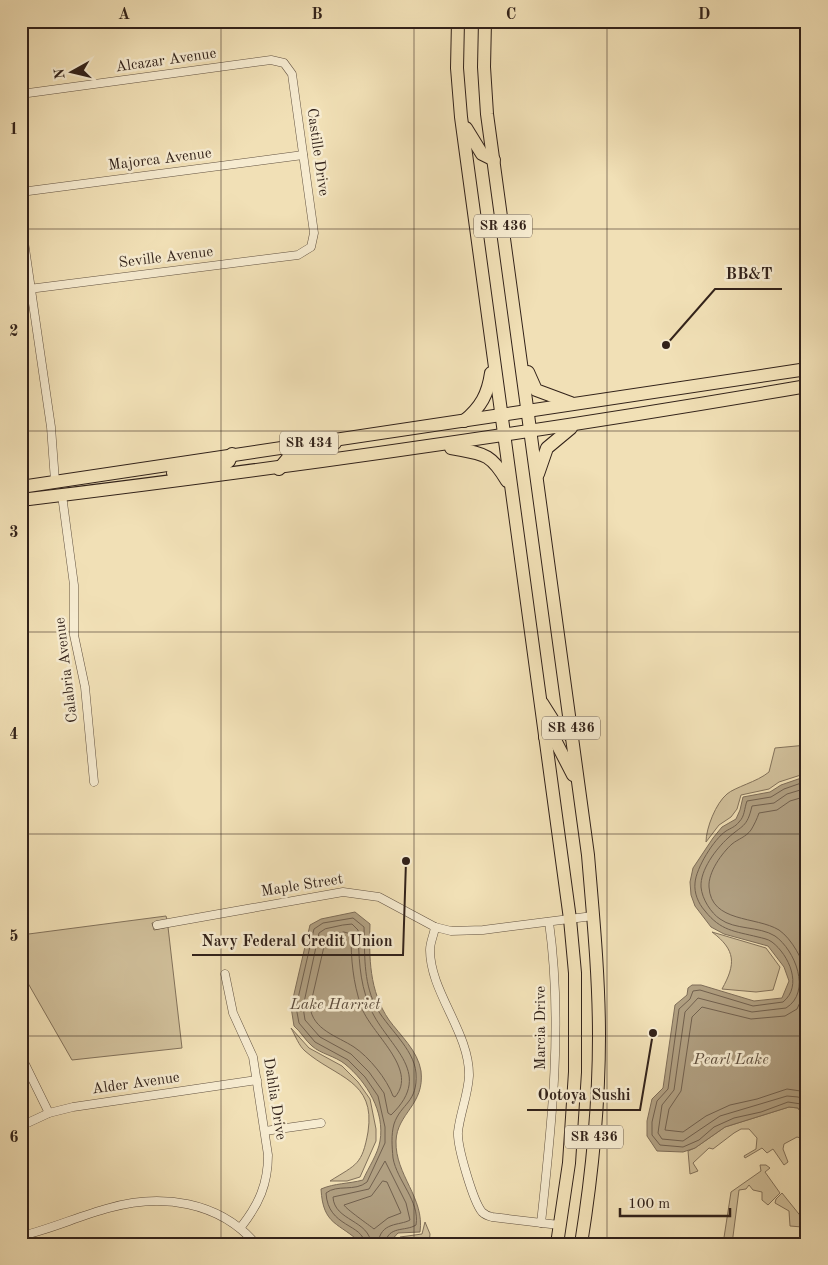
<svg xmlns="http://www.w3.org/2000/svg" width="828" height="1265" viewBox="0 0 828 1265" font-family="'Old Standard TT',serif">
<style>
.green{fill:#d1c09b;stroke:#82715a}
.water{fill:#b09f81;stroke:#7e6d58}
.lines{fill:none;stroke-linecap:round;stroke-linejoin:round}
.shore{stroke:#71604e;stroke-width:1}
.minor-casing{stroke:#625241;stroke-width:9}
.primary-casing{stroke:#32221a;stroke-width:14}
.minor{stroke:#f6ebd0;stroke-width:8}
.primary{stroke:#f1e0b6;stroke-width:12}
.grid{fill:none;stroke:#32221a;stroke-width:1;stroke-opacity:0.55}
.labels{text-anchor:middle;dominant-baseline:central;stroke-width:5;stroke-linejoin:round;paint-order:stroke}
.shield{fill:#f6ebd0;stroke:#6d5e51;stroke-width:1}
.shield-label{font-size:14px;font-weight:bold;fill:#32221a}
.street-label{font-size:15px;fill:#32221a;stroke:#f6ebd0}
.water-label{font-size:16px;font-style:italic;fill:#5e4e3e;stroke:#f6ebd0}
.leader{fill:none;stroke:#32221a;stroke-width:2}
.callout-dot{fill:#32221a;stroke:#f6ebd0;stroke-width:2}
.callout-label{font-size:16px;text-anchor:middle;font-weight:bold;fill:#32221a;stroke:#f6ebd0;stroke-width:5;stroke-linejoin:round;paint-order:stroke}
.neatline{fill:none;stroke:#32221a;stroke-width:2}
.grid-label{font-size:16px;text-anchor:middle;font-weight:bold;fill:#32221a}
</style>
<rect width="100%" height="100%" fill="#f1e0b6"/>
<filter id="stains"><feTurbulence type="fractalNoise" baseFrequency=".004" numOctaves="4"/><feColorMatrix values="0 0 0 0 .2 0 0 0 0 .09 0 0 0 0 .02 0 0 0 .5 -.17"/></filter>
<radialGradient id="worn" r=".72"><stop offset=".6" stop-color="#630" stop-opacity="0"/><stop offset="1" stop-color="#630" stop-opacity=".3"/></radialGradient>
<!-- green -->
<g class="green">
<path d="M807 745V773L779 782 769 789 741 795 737 809 731 817 719 825 706 842C706 828 716 803 727 794 735 787 757 782 769 772L775 748Z"/>
<polygon points="166,916 167,920 152,923 154,930 168,927 182,1048 72,1060 21,971 21,935"/>
<path d="M712 932 766 948 780 967 773 990 756 992 722 989C736 964 736 950 712 932Z"/>
<path d="M291 1028 309 1048 342 1066 358 1082 370 1099 376 1129V1141L360 1177 347 1181H330C357 1164 362 1165 368 1132 376 1080 336 1078 305 1051 299 1046 295 1035 291 1028Z"/>
<polygon points="789,1107 798,1108 807,1122 807,1144 804,1139 797,1137 784,1144 783,1149 788,1162 784,1165 773,1149 767,1153 762,1148 745,1158 744,1156 756,1149 757,1138 749,1129 741,1129 734,1133 713,1149 709,1148 693,1163 698,1171 690,1174 688,1151 695,1148 725,1127"/>
<polygon points="760,1165 766,1165 770,1168 765,1172 780,1193 768,1205 762,1200 762,1192 753,1190 749,1185 746,1189 739,1190 732,1244 723,1244 731,1192 761,1171"/>
<polygon points="782,1193 807,1224 807,1244 804,1242 806,1232 802,1227 790,1226 789,1211 775,1203 776,1199"/>
<polygon points="425,1222 430,1234 429,1244 393,1244 400,1237 422,1234"/>
</g>
<!-- water -->
<g class="water">
<polygon points="807,776 807,1122 798,1108 789,1107 725,1127 695,1148 683,1152 657,1151 647,1136 647,1121 652,1099 663,1088 675,1005 687,995 688,988 692,985 701,985 754,1001 782,998 789,981 784,967 768,946 724,934 711,927 695,906 691,895 690,882 693,868 713,838 722,827 736,819 740,810 743,797 770,792 781,785"/>
<path d="M355 912 370 924C369 957 369 991 389 1020 400 1035 418 1051 421 1071 425 1105 397 1113 396 1141 395 1175 425 1198 420 1232L398 1233 388 1244H362C339 1222 323 1226 321 1189 335 1183 348 1184 363 1180 368 1168 378 1154 380 1141 385 1112 367 1082 345 1064 335 1056 321 1054 312 1046 305 1040 301 1032 294 1026L291 1007 310 925 321 919Z"/>
</g>
<g class="lines">
<!-- shore -->
<g class="shore">
<path d="M807 781 784 789 771 797 747 801C744 809 745 816 739 822 735 827 731 828 726 831 714 839 696 868 695 883 694 893 698 903 705 911 721 931 734 931 758 937 762 938 768 939 772 942 789 955 803 986 783 1002L753 1006 700 990 693 991 690 999 679 1009 668 1089 657 1101 652 1122V1135L660 1145 683 1147 699 1140 714 1127 734 1118 761 1112 788 1102 801 1104 807 1111"/>
<path d="M807 788 787 794 774 803 752 806C747 828 742 825 728 838 716 849 700 870 701 887 702 899 711 913 720 919 735 930 759 926 775 936 795 950 812 992 786 1008L752 1012 698 998 685 1012 674 1090 662 1105 658 1133 662 1139 683 1141 720 1116 787 1096 798 1097 807 1101"/>
<path d="M807 796 790 801 777 810 759 813C757 819 754 825 751 830 746 837 738 839 732 844 722 853 708 872 709 887 711 923 756 916 779 930 792 939 803 960 807 975"/>
<path d="M343 925 352 924 358 930C359 956 359 980 369 1005 384 1045 437 1071 391 1115L388 1113 384 1093 369 1072 351 1054 320 1037 305 1020 303 1007 319 933 325 929Z"/>
<path d="M344 932 351 934C351 960 353 982 361 1006 370 1033 419 1069 395 1097L393 1096C387 1079 369 1057 354 1047 337 1036 313 1030 310 1007L326 938Z"/>
<polyline points="807,987 797,1009 785,1016 751,1019 702,1007 692,1017 681,1091 669,1109 665,1130 683,1132 706,1116 730,1105 757,1099 787,1089 807,1092"/>
<path d="M383 1181 387 1182 401 1213 388 1218 374 1229C369 1225 346 1209 344 1205L371 1196Z"/>
<path d="M365 1244C363 1223 328 1228 326 1193 337 1184 355 1192 367 1182L385 1143V1127L378 1096 365 1077 348 1060 315 1042 299 1023 296 1007 314 929 323 923 353 918 364 927C365 954 363 980 375 1005 386 1027 414 1048 416 1073 418 1103 401 1103 394 1124 391 1135 392 1146 393 1158 397 1181 420 1201 416 1225 405 1232 388 1225 385 1244"/>
<path d="M371 1244C370 1220 334 1221 333 1197L369 1189 385 1161 406 1203 410 1220C400 1226 380 1221 378 1244"/>
</g>
<!-- minor casing -->
<g class="minor-casing">
<g id="minor">
<polyline points="21,94 271,60 284,63 292,74 314,233 311,247 298,255 21,290"/>
<polyline points="21,192 303,155"/>
<polyline points="21,221 51,427 55,481"/>
<polyline points="62,495 74,585 74,635 85,687 94,782"/>
<polyline points="157,925 343,892 379,897 435,927 451,931 483,930 593,916"/>
<path d="M435 927C434 935 430 942 430 950 430 992 470 1033 469 1076 468 1095 460 1113 458 1132 457 1146 473 1201 482 1212 485 1215 488 1216 492 1217L559 1225"/>
<path d="M225 974 233 1013 253 1057 268 1155C268 1184 259 1204 241 1227"/>
<polyline points="21,1056 49,1113"/>
<polyline points="21,1126 49,1113 73,1107 257,1080"/>
<polyline points="265,1131 321,1123"/>
<path d="M541 1223C552 1123 563 1022 549 922"/>
<path d="M21 1236C51 1229 79 1216 109 1208 161 1193 219 1201 256 1244"/>
<polyline points="21,1242 21,1244"/>
</g>
</g>
<!-- primary casing -->
<g class="primary-casing">
<g id="primary">
<polyline points="458,21 457,68 461,117 570,919 575,973 575,1072 569,1163 557,1244"/>
<path d="M485 21 484 67 487 114 588 855C593 915 599 976 599 1036 599 1106 592 1175 581 1244"/>
<polyline points="466,128 482,154 494,160"/>
<polyline points="528,372 536,390 571,403"/>
<path d="M464 421C481 407 488 394 491 373"/>
<path d="M451 448C483 454 490 452 507 481"/>
<polyline points="279,469 288,458 315,452 335,443"/>
<polyline points="173,473 223,466 229,461 232,454"/>
<polyline points="538,474 547,448 571,428"/>
<polyline points="21,487 807,369"/>
<path d="M21 500C284 468 546 431 807 386"/>
<polyline points="542,703 554,722 572,737"/>
<polyline points="545,737 556,742 573,775"/>
</g>
</g>
<!-- minor -->
<use href="#minor" class="minor"/>
<!-- primary -->
<use href="#primary" class="primary"/>
</g>
<!-- grid -->
<path class="grid" d="M221 21V1244M414 21V1244M607 21V1244M21 229H807M21 431H807M21 632H807M21 834H807M21 1036H807"/>
<g class="labels">
<!-- shield labels -->
<g class="shield">
<rect x="474" y="214.5" width="58" height="23" rx="4"/>
<rect x="280" y="431.5" width="58" height="23" rx="4"/>
<rect x="542" y="716.5" width="58" height="23" rx="4"/>
<rect x="565" y="1125.5" width="58" height="23" rx="4"/>
</g>
<g class="shield-label">
<text x="503" y="226">SR 436</text>
<text x="309" y="443">SR 434</text>
<text x="571" y="728">SR 436</text>
<text x="594" y="1137">SR 436</text>
</g>
<!-- street labels -->
<g class="street-label">
<text transform="translate(166 61) rotate(-8)">Alcazar Avenue</text>
<text transform="translate(317 152) rotate(82)">Castille Drive</text>
<text transform="translate(160 160) rotate(-7)">Majorca Avenue</text>
<text transform="translate(166 258) rotate(-7)">Seville Avenue</text>
<text transform="translate(67 670) rotate(-97)">Calabria Avenue</text>
<text transform="translate(302 886) rotate(-9)">Maple Street</text>
<text transform="translate(541 1028) rotate(-90)">Marcia Drive</text>
<text transform="translate(136 1084) rotate(-8)">Alder Avenue</text>
<text transform="translate(274 1099) rotate(81)">Dahlia Drive</text>
</g>
<!-- water labels -->
<g class="water-label">
<text x="335" y="1005">Lake Harriet</text>
<text x="731" y="1060">Pearl Lake</text>
</g>
</g>
<!-- callouts -->
<path class="leader" d="M666 345L715 289H782M406 861L403 955H192M653 1033L640 1110H527"/>
<g class="callout-dot">
<circle cx="666" cy="345" r="5"/>
<circle cx="406" cy="861" r="5"/>
<circle cx="653" cy="1033" r="5"/>
</g>
<g class="callout-label">
<text x="749" y="279">BB&amp;T</text>
<text x="297" y="946">Navy Federal Credit Union</text>
<text x="584" y="1100">Ootoya Sushi</text>
</g>
<!-- margin -->
<rect width="828" height="1265" fill="none" stroke="#f1e0b6" stroke-width="55"/>
<!-- north arrow -->
<g transform="translate(72 72) rotate(262)" stroke="#f6ebd0" stroke-width="4" paint-order="stroke">
<path d="M0-4L9 19L0 12L-9 19Z" fill="#32221a"/>
<text y="-8" font-size="14" font-weight="bold" text-anchor="middle" fill="#32221a">N</text>
</g>
<!-- scale -->
<path d="M620 1208v8h110v-8" fill="none" stroke="#32221a" stroke-width="2.5"/>
<text x="628" y="1208" font-size="15" fill="#32221a" stroke="#f6ebd0" stroke-width="4" paint-order="stroke">100 m</text>
<rect x="28" y="28" width="772" height="1210" class="neatline"/>
<g class="grid-label">
<text x="124" y="19">A</text>
<text x="317" y="19">B</text>
<text x="511" y="19">C</text>
<text x="704" y="19">D</text>
<text x="14" y="134">1</text>
<text x="14" y="336">2</text>
<text x="14" y="537">3</text>
<text x="14" y="739">4</text>
<text x="14" y="941">5</text>
<text x="14" y="1142">6</text>
</g>
<rect width="100%" height="100%" filter="url(#stains)"/>
<rect width="100%" height="100%" fill="url(#worn)"/>
</svg>
